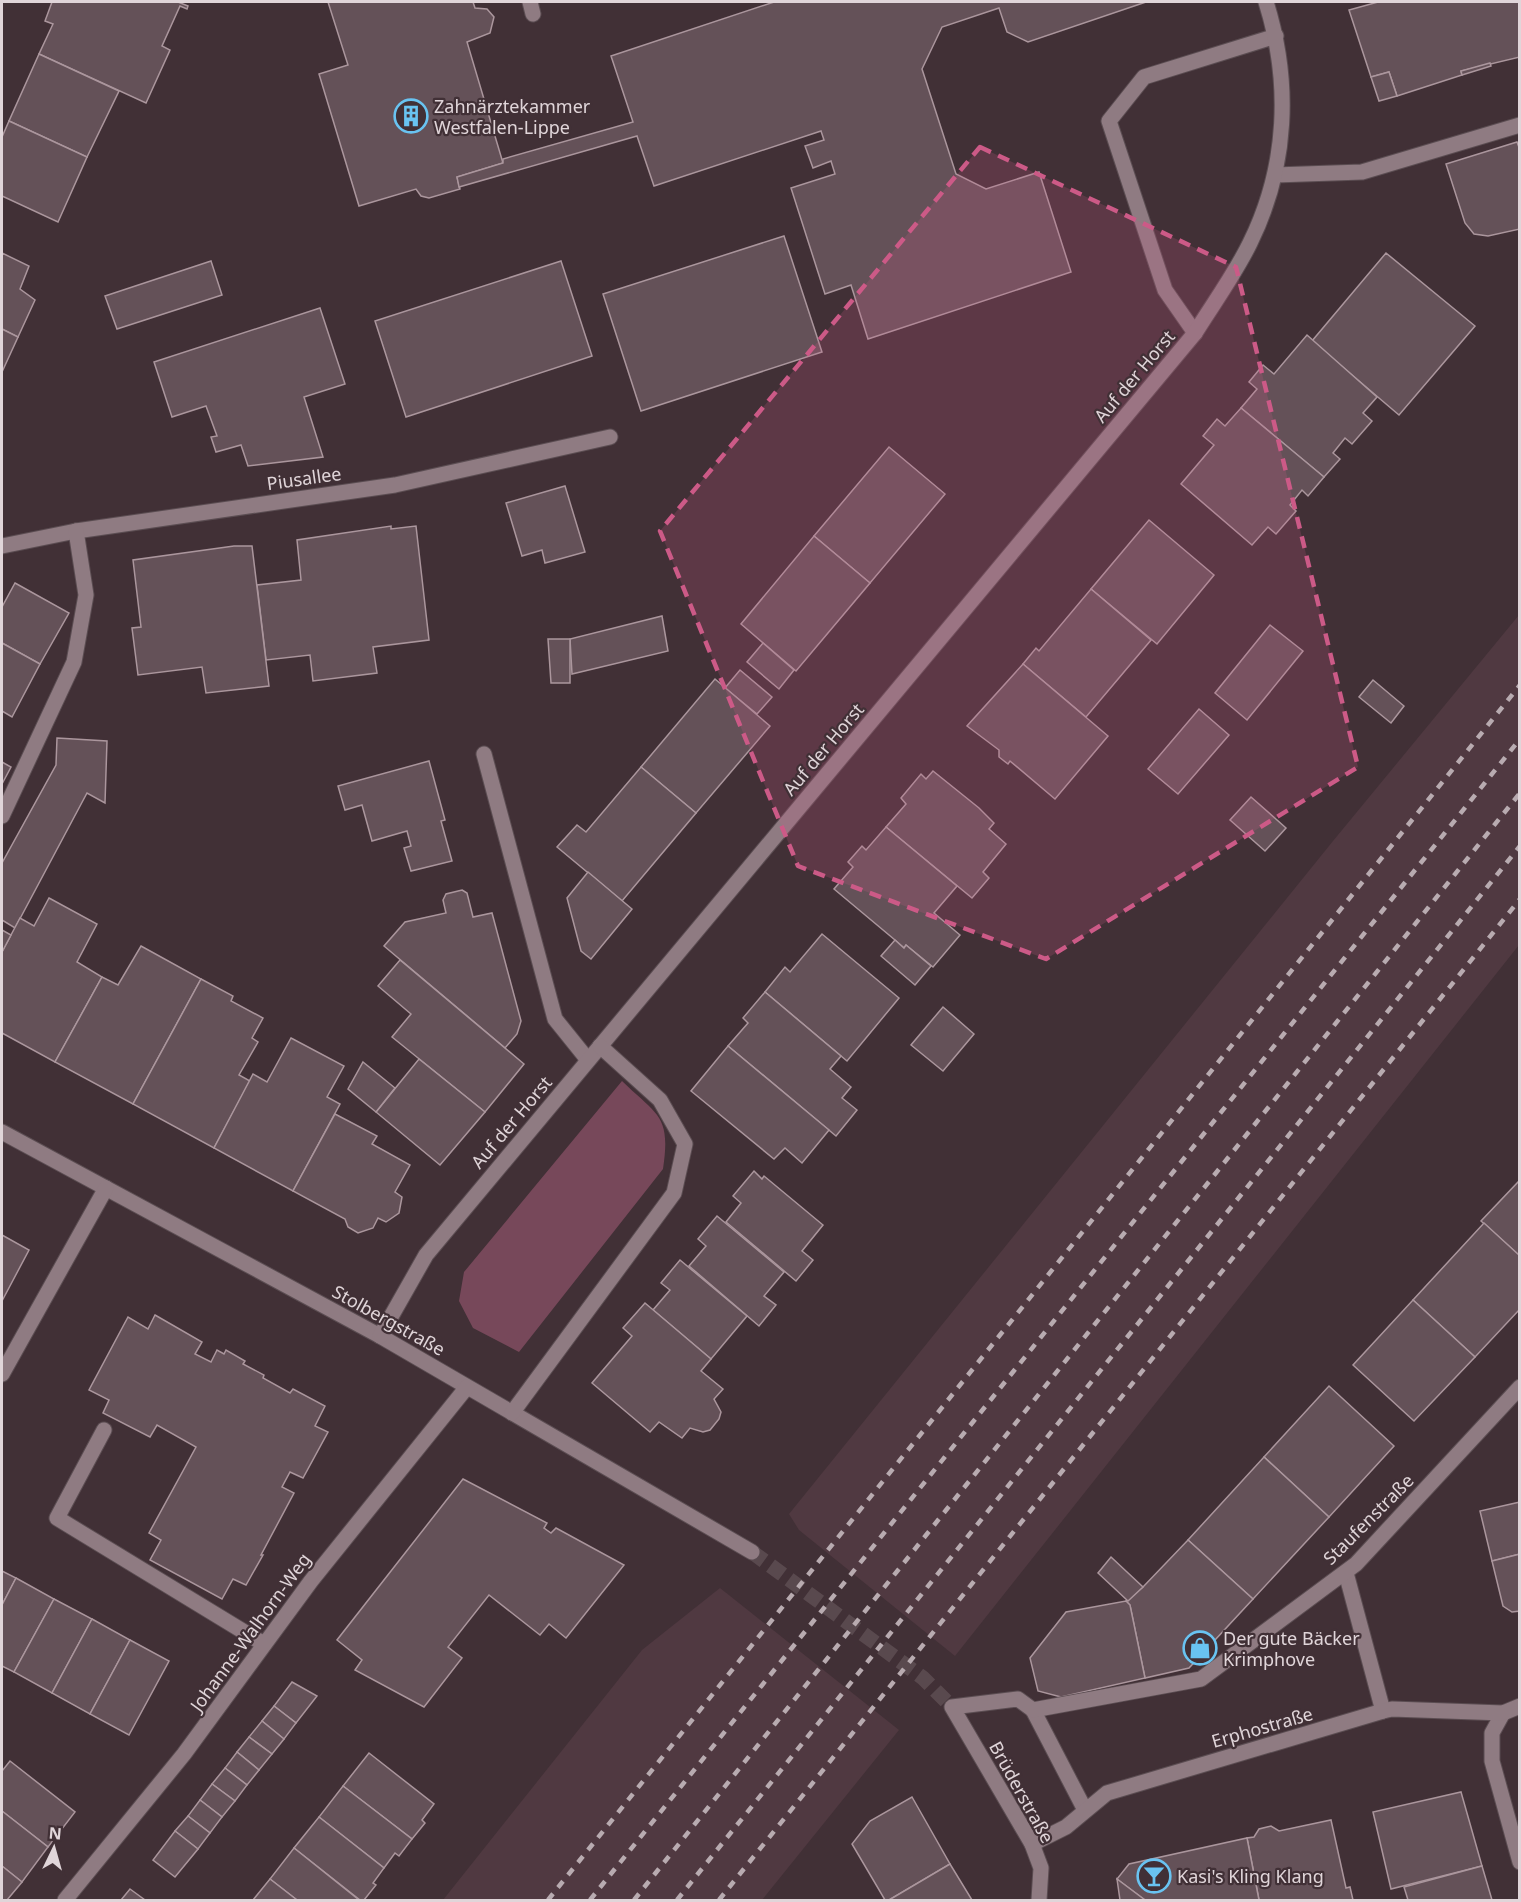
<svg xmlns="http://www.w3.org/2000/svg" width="1521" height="1902" viewBox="0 0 1521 1902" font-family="'Noto Sans',sans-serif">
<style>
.built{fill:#503941}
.green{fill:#77485a}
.building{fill:#645158;stroke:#ab969d;stroke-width:1.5}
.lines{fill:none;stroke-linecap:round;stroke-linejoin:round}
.minor-tunnel{stroke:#59494e;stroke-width:15;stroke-dasharray:15 8;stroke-linecap:butt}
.minor-casing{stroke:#5b4d52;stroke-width:17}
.minor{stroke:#8f7b82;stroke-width:15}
.rail{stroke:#b8abb0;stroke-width:4.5;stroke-dasharray:8 8;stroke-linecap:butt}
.marked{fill:#cc5a87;fill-opacity:0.2;stroke:#cc5a87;stroke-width:4.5;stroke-dasharray:12 8;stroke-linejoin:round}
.labels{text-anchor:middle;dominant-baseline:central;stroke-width:4.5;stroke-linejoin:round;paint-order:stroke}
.poi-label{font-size:18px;fill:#e0d5d9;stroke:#413036;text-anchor:start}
.street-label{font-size:18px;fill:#e0d5d9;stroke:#413036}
</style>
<rect width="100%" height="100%" fill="#413036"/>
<!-- built -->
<g class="built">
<polygon points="1519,615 1519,945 955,1656 799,1530 789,1514 1333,841"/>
<polygon points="720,1588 899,1730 762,1900 443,1900 642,1650"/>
</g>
<!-- green -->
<path class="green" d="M622 1081C658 1116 671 1115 663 1169L519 1352 473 1328 459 1301 464 1272Z"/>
<!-- building -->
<g class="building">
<polygon points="52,2 178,2 188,6 187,9 180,6 162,46 170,50 146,103 39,54 53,24 45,21"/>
<polygon points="328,2 473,2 475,8 487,9 494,17 490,33 467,42 503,163 457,177 460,189 429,198 421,196 416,189 359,206 319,74 348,65"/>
<polygon points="774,2 1146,2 1028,42 1007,32 999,8 942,27 922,69 956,174 986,189 1039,172 1071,272 868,339 851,285 825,294 791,188 835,174 831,161 813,168 805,146 824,140 821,131 654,186 637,136 459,187 457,177 503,163 503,159 633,122 611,56"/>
<polygon points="1378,2 1520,2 1520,57 1461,71 1462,75 1397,96 1389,72 1371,77 1349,10"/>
<polygon points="39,54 119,91 87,157 9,121"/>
<polygon points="1490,63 1491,66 1462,75 1461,71"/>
<polygon points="1389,72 1397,96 1379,101 1371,77"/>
<polygon points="9,121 87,157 58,222 2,196 2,137"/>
<polygon points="1517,142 1520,150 1520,229 1488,236 1474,234 1465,223 1446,164"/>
<polygon points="784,236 822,352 641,411 603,294"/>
<polygon points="2,253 29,266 20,289 35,300 18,337 2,329"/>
<polygon points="1386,253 1475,326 1399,415 1312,341"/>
<polygon points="211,261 222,295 117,329 105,296"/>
<polygon points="561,261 592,356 406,417 375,321"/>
<polygon points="320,308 345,384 304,397 323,457 248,466 241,445 216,452 211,437 217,436 206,406 172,417 154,362"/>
<polygon points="2,329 18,337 2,372"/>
<polygon points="1307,335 1377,397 1363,413 1372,421 1352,444 1345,438 1333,453 1340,459 1324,477 1241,408 1257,389 1249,382 1263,365 1274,374"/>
<polygon points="1241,408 1324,477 1308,496 1302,490 1290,505 1296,511 1276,534 1268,527 1252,545 1181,484 1214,445 1203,436 1217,419 1225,426"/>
<polygon points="889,447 945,494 870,583 814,536"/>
<polygon points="565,486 585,552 545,563 542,550 522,556 506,503"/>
<polygon points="1149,520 1214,575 1157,644 1091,589"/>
<polygon points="391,526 391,529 416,526 429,640 373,647 377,673 313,681 310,655 266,660 257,585 301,580 297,540"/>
<polygon points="814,536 870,583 796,671 741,624"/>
<polygon points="234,546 252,546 269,686 206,693 202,667 138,675 132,628 141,627 133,560"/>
<polygon points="15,583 69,613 40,664 2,643 2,607"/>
<polygon points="1091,589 1151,640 1086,717 1023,664 1036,648 1039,651"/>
<polygon points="662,616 668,651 572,674 570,639"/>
<polygon points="1270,625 1303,651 1247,720 1215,693"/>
<polygon points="548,639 570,639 570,683 551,683"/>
<polygon points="2,643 40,664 12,717 2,711"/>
<polygon points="763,643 794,670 779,689 747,662"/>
<polygon points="1023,664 1108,736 1055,799 1010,761 1008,764 999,757 999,750 967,726"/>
<polygon points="740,670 772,697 757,714 725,688"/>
<polygon points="715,679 770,726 696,813 641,767"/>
<polygon points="1373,680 1404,706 1391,723 1359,697"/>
<polygon points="1199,709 1229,735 1178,794 1148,769"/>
<polygon points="57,738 107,741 105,803 87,793 15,928 2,920 2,863 56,765"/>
<polygon points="429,761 445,820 441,821 452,861 411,871 404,848 411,846 407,831 372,841 362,805 345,810 338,786"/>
<polygon points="2,762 11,767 2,784"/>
<polygon points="641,767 696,813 622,901 557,847 577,825 586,832"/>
<polygon points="933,771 979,808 994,823 989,829 1006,844 983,872 989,878 972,898 886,827 906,804 901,798 921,774 926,779"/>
<polygon points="1251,797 1286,828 1265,851 1230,820"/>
<polygon points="886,827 957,886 934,913 960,935 933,967 906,945 904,948 895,940 834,889 853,867 848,862 862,846 866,850"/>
<polygon points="588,872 632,909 591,959 581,951 567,898"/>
<polygon points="462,890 467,893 473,917 492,913 521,1021 517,1034 505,1048 384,946 405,922 446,913 443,900 446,894"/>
<polygon points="49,898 97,924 77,962 102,977 55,1062 2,1033 2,952 20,918 34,926"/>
<polygon points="2,930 11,935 2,952"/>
<polygon points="822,934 899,998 847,1061 765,992 785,967 790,972"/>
<polygon points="895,940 904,948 906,945 931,966 915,985 881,956"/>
<polygon points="141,946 201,979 133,1104 55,1062 102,977 118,985"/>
<polygon points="400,960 524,1064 485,1112 392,1037 411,1014 378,986"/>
<polygon points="201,979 233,996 231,1001 263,1018 252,1038 258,1042 239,1075 250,1081 214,1148 133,1104"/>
<polygon points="765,992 841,1056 830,1069 851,1087 842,1098 857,1110 836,1136 728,1046 748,1023 743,1018"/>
<polygon points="943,1007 974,1034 943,1071 911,1045"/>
<polygon points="291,1038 344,1066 327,1097 340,1104 293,1191 214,1148 253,1074 267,1082"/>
<polygon points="728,1046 829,1130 802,1163 785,1148 774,1159 691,1091"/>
<polygon points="419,1059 485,1112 440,1165 376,1112"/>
<polygon points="363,1062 395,1088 376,1112 348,1089"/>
<polygon points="335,1114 377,1136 372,1144 410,1165 395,1192 402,1197 399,1213 386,1222 378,1218 373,1228 358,1233 348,1227 345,1219 293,1191"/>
<polygon points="754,1171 762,1179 764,1176 823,1225 802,1251 813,1260 796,1281 726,1222 741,1203 733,1196"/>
<polygon points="1520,1180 1520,1256 1481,1221"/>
<polygon points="717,1216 784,1272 764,1296 776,1305 759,1326 689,1266 706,1246 698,1239"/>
<polygon points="1484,1223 1520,1256 1520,1309 1475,1357 1413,1300"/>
<polygon points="2,1235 29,1250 2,1301"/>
<polygon points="680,1260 747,1316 711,1359 653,1310 670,1290 661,1283"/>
<polygon points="1413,1300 1475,1357 1414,1421 1353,1365"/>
<polygon points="645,1303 711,1359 701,1371 723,1389 714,1399 721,1412 719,1419 710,1430 703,1432 690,1428 682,1438 659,1422 650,1432 592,1383 632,1336 623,1328"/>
<polygon points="155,1315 202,1342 195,1354 211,1362 217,1350 224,1354 226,1350 245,1361 243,1364 264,1375 263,1378 290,1393 293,1389 325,1406 315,1426 328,1432 303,1478 290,1472 282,1487 294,1493 261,1555 263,1555 246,1585 233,1579 222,1599 150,1560 161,1540 149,1533 196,1447 157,1425 150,1437 103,1413 109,1400 89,1390 128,1317 148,1329"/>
<polygon points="1329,1386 1394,1446 1329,1517 1264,1457"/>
<polygon points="1264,1457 1329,1517 1253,1599 1188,1540"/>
<polygon points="463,1479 547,1523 544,1528 551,1533 556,1528 624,1565 566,1638 549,1624 540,1635 489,1595 448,1647 462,1658 424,1707 355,1670 362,1660 337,1640"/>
<polygon points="1520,1502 1520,1554 1492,1561 1480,1511"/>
<polygon points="1188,1540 1253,1599 1189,1668 1145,1678 1130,1605 1126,1601 1143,1587"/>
<polygon points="1520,1554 1520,1611 1512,1612 1503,1606 1492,1561"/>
<polygon points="1111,1557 1143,1587 1128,1601 1098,1573"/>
<polygon points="2,1571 16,1578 2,1605"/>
<polygon points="16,1578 54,1599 14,1672 2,1666 2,1605"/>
<polygon points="54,1599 92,1619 52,1693 14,1672"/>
<polygon points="1126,1601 1130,1605 1145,1678 1061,1697 1038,1691 1030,1658 1066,1612"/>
<polygon points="92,1619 130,1640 90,1714 52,1693"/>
<polygon points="130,1640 169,1661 129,1735 90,1714"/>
<polygon points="292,1682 317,1696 296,1723 274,1706"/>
<polygon points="274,1706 296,1723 284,1739 262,1721"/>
<polygon points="262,1721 284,1739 272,1754 249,1737"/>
<polygon points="249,1737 272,1754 259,1770 237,1752"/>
<polygon points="237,1752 259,1770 247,1785 225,1768"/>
<polygon points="369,1753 434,1804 422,1820 425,1823 412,1839 343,1786"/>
<polygon points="10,1761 75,1812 48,1847 2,1811 2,1771"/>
<polygon points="225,1768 247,1785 235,1801 212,1784"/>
<polygon points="212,1784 235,1801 222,1817 200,1800"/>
<polygon points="343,1786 412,1839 399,1856 395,1853 384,1868 319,1817"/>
<polygon points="1461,1792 1482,1866 1391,1889 1373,1812"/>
<polygon points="912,1797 950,1864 889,1900 885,1900 852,1844 870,1821"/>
<polygon points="200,1800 222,1817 210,1833 188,1816"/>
<polygon points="2,1811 48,1847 22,1882 2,1866"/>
<polygon points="188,1816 210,1833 198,1849 175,1831"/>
<polygon points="319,1817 384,1868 373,1883 376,1885 364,1900 360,1900 294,1848"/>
<polygon points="1331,1820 1346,1888 1350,1887 1353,1900 1259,1900 1247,1838 1254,1837 1259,1829 1271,1826 1279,1831"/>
<polygon points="175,1831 198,1849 175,1877 153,1860"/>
<polygon points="1247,1838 1259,1900 1145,1900 1117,1879 1129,1864"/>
<polygon points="294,1848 359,1900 297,1900 270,1879"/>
<polygon points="950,1864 972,1900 889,1900"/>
<polygon points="2,1866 22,1882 7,1900 2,1900"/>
<polygon points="1482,1866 1492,1900 1408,1900 1404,1887"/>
<polygon points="270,1879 297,1900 253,1900"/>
<polygon points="1117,1879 1145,1900 1120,1900"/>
<polygon points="130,1889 145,1900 121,1900"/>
</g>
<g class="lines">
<!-- minor-tunnel -->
<polyline class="minor-tunnel" points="752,1552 923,1678 952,1707"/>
<!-- minor casing -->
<g class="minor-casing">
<g id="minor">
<polyline points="530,2 533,14"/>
<polyline points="1275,175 1362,172 1520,125"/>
<polyline points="1195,333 1165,290 1109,121 1144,77 1276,36"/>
<polyline points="2,546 76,531 395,485 610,437"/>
<polyline points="484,754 555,1019 588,1060"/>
<polyline points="2,816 74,662 86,595 76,531"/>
<polyline points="2,1132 380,1336 752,1552"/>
<path d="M380 1336 426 1255 1195 333C1213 304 1235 274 1250 243 1288 166 1291 82 1266 2"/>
<polyline points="2,1374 106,1188"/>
<polyline points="512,1413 674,1193 685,1144 660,1100 600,1046"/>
<polyline points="104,1430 57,1518 264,1644"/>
<polyline points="1346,1573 1383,1711"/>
<polyline points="1033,1710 1085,1810"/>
<polyline points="1503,1713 1492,1733 1492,1761 1520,1862"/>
<polyline points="1032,1844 1066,1827 1107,1793 1383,1711 1392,1709 1503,1713 1520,1706"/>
<polyline points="65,1900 184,1754 311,1581 467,1387"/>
<polyline points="1039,1900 1041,1868 1032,1844 952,1707 1018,1699 1033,1710 1201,1679 1356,1564 1520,1387"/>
</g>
</g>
<!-- minor -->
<use href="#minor" class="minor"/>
<!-- rail -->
<g class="rail">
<polyline points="548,1900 1520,685"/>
<polyline points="590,1900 1520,739"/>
<polyline points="634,1900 1520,793"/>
<polyline points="677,1900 1520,846"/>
<polyline points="719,1900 1520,899"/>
</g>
</g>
<!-- marked area -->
<path class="marked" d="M980 147 1236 267 1358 767 1046 959 798 866 660 531Z"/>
<!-- icons -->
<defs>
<g id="building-ring" transform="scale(1.725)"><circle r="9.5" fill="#413036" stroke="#69c3f1" stroke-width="1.5"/><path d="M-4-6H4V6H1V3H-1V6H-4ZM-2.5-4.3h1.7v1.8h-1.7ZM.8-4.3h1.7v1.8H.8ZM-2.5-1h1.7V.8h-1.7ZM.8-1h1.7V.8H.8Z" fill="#69c3f1"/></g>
<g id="shop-ring" transform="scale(1.725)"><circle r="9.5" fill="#413036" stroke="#69c3f1" stroke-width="1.5"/><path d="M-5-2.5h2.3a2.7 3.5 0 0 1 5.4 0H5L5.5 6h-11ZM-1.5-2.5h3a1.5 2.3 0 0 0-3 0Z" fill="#69c3f1"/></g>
<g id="bar-ring" transform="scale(1.725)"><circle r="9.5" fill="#413036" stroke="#69c3f1" stroke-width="1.5"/><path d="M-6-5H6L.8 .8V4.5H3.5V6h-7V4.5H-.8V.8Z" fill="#69c3f1"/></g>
</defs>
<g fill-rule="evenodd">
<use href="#building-ring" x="411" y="116"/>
<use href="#shop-ring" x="1200" y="1648"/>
<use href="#bar-ring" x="1154" y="1876"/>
</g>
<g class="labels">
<!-- poi labels -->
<g class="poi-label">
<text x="434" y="106">Zahnärztekammer<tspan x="434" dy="21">Westfalen-Lippe</tspan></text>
<text x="1223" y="1638">Der gute Bäcker<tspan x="1223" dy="21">Krimphove</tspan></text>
<text x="1177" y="1876">Kasi's Kling Klang</text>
</g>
<!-- street labels -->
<g class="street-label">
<text transform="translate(1134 376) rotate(-50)">Auf der Horst</text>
<text transform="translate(304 478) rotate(-8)">Piusallee</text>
<text transform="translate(823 749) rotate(-50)">Auf der Horst</text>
<text transform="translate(511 1122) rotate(-50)">Auf der Horst</text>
<text transform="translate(389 1320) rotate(29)">Stolbergstraße</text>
<text transform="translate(1368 1519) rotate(-45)">Staufenstraße</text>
<text transform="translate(250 1632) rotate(-54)">Johanne-Walhorn-Weg</text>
<text transform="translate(1262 1727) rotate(-16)">Erphostraße</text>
<text transform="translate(1022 1792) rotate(61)">Brüderstraße</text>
</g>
</g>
<!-- border -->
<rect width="1521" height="1902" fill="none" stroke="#e0d5d9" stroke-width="6"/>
<!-- north arrow -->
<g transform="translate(54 1848) rotate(5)" stroke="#413036" stroke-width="4.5" paint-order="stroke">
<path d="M0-4.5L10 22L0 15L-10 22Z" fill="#e0d5d9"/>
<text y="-9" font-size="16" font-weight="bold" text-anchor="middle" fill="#e0d5d9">N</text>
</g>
</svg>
